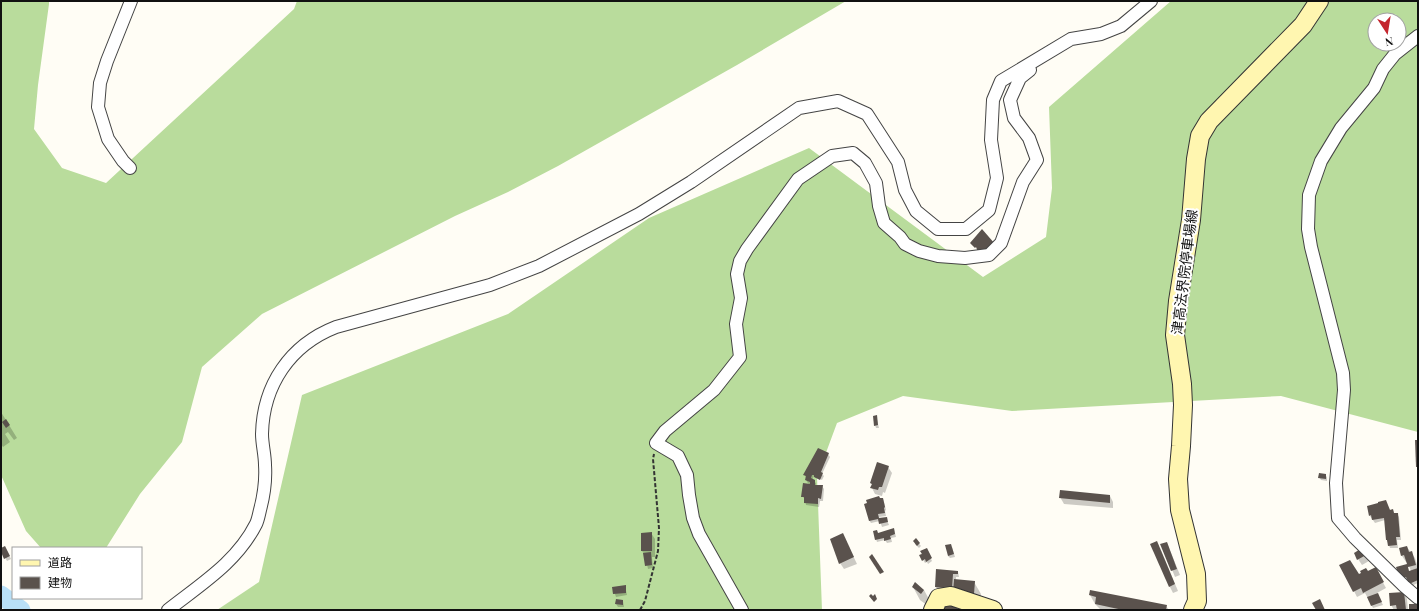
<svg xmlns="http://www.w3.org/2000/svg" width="1419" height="611" viewBox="0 0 1419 611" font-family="'Playfair Display','Noto Sans JP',serif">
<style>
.forest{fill:#b9dc9c;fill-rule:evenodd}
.shadow{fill:#0003}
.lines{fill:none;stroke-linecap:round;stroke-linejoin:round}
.river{stroke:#b9e0f7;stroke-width:19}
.building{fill:#5a524d}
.street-casing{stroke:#444;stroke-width:14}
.secondary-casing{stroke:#333;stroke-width:20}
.path{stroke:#333;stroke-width:2;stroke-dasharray:4 2;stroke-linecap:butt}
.street{stroke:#fff;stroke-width:12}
.secondary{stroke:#fff6b0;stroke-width:18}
.labels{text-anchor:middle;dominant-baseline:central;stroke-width:4;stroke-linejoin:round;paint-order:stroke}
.street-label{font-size:14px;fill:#111;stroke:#fff}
</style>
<rect width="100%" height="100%" fill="#fffdf5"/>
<!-- forest -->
<g class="forest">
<polygon points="1,1 49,1 49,4 38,85 34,129 62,168 106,183 294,9 297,1 846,1 737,65 558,166 508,192 455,216 262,314 202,367 182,442 140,494 106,548 41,548 26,531 1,475"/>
<path d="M1171 1H1418V432L1281 396 1012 411 903 396 837 423 817 477 822 610H217L259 582 302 395 508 314 649 218 809 148 983 277 1046 237 1052 188 1049 107ZM1375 20H1399V44H1375Z"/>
</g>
<!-- shadow -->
<g class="shadow">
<polygon points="1,412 17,438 14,440 8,432 5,434 10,442 3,447 1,444"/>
<polygon points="876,416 879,428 876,428 875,425"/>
<polygon points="828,454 830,457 822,474 824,476 822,480 814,476 812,480 816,483 816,486 822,486 824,489 823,501 820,501 819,507 806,505 805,499 802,496 810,485 807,482 805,475"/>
<polygon points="888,467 892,473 885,493 883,492 882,496 875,494 872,488 872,485 871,483"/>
<polygon points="1325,475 1327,477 1327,481 1321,480 1319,477"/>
<polygon points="1110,496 1113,502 1113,508 1064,504 1060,497"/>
<polygon points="880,499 883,499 884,502 886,510 885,511 886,516 879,517 880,519 886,518 889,525 882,527 880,521 871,523 869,520"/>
<polygon points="1368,507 1393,510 1394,513 1397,514 1399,517 1401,540 1397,540 1398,548 1390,548 1387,540 1385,520 1375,523 1370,516"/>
<polygon points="894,529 896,537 891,538 892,542 887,543 885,540 877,542 876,539 878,534"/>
<polygon points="651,533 655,539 655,557 652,557 653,568 648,569 645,555 642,551"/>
<polygon points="916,540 921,546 919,548 915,544"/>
<polygon points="846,541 857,564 844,569 840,563"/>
<polygon points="1167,543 1180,575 1175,577 1162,545"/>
<polygon points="5,547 11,559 7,561 1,550"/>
<polygon points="952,547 955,557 950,558 948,556"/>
<polygon points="1407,547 1415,558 1418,568 1418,583 1411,586 1408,579 1404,581 1403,578 1411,571 1407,561 1406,562 1402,556 1400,549"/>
<polygon points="1160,548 1178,591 1173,593 1170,587"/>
<polygon points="926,549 932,561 928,564 927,562 925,563 920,555"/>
<polygon points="1362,549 1369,561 1362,565 1358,559"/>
<polygon points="1375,568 1386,588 1377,593 1383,605 1373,608 1365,593 1357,597 1354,591 1358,575"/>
<polygon points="937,570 953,572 954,574 955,572 958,572 959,577 956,577 956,581 974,582 981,594 980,606 939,593 936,587"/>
<polygon points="625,586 627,595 616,597 613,588"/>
<polygon points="913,587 924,590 931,603 928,606 920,600"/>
<polygon points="1404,593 1407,599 1408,610 1394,610 1391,605"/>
<polygon points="1090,595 1166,606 1169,610 1101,610 1095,604"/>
<polygon points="623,601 624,607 618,607 616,604"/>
</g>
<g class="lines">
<!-- river -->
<polyline class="river" points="1,595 21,610"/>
</g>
<!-- building -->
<g class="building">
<polygon points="982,229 995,244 988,251 978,252 976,247 975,248 970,243"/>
<polygon points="877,415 878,425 874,426 873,416"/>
<polygon points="6,419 10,425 6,428 2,422"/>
<polygon points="1415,440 1418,440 1418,467 1416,467"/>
<polygon points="818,448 829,453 821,472 823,473 820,480 814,477 814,475 812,475 811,478 815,480 815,485 823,485 821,499 818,498 818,504 804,503 804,497 801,497 803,483 810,484 810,482 805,480 806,476 803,475"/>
<polygon points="877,462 889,466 882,487 879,487 878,490 870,488 872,484 870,483"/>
<polygon points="1319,473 1326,474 1326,479 1318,478"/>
<polygon points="1060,490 1110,495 1110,503 1059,498"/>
<polygon points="879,496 880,498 883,498 885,507 884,508 885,513 878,514 879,518 887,517 888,522 879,524 878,519 869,521 864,504 867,503 866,500"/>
<polygon points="1386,500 1390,510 1393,509 1394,513 1398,513 1400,537 1396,537 1397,545 1388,546 1387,540 1386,540 1384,518 1372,520 1371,515 1369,516 1367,506 1378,503 1378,502"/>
<polygon points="894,528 895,534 890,536 891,539 884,541 884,538 875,540 873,531 877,530 878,533"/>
<polygon points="652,532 652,551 641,551 641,533"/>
<polygon points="843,533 854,557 839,564 830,539"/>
<polygon points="916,538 920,543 917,546 913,541"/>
<polygon points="1157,541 1175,584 1169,587 1150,544"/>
<polygon points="1167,542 1177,569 1171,571 1160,544"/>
<polygon points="951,544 954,554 948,556 945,545"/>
<polygon points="5,546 10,556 4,559 1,552 1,548"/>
<polygon points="1407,546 1409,552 1412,551 1416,565 1408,567 1409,571 1418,568 1418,580 1409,584 1406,577 1402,578 1399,577 1396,567 1407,564 1404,555 1401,556 1399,548"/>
<polygon points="927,548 932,558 926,562 925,559 922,561 919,555 922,554 920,551"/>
<polygon points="1362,548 1366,555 1357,560 1354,553"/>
<polygon points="651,552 652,565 645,566 643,553"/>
<polygon points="872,554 884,572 880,574 869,557"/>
<polygon points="1350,560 1359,574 1361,573 1360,571 1366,568 1368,571 1376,567 1384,582 1363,593 1361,588 1353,592 1339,565"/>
<polygon points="936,569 958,571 958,574 953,574 952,589 935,587"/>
<polygon points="954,579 975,581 974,594 953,593"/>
<polygon points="915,582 924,590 921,594 912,587"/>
<polygon points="626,585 626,593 613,594 612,587"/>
<polygon points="1090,590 1167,605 1166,610 1123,610 1095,604 1096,597 1089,595"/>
<polygon points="1404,592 1406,610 1397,610 1396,605 1390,606 1389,593"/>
<polygon points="1378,593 1382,602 1371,606 1367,597"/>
<polygon points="871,594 873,596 875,594 877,599 874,602 869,596"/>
<polygon points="616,599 623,600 623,605 615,604"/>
<polygon points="1320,599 1325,610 1316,610 1312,603"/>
<polygon points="957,602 958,610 941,610 940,606"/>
<rect x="1409" y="604" width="9" height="6"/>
</g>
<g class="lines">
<!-- street casing -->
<g class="street-casing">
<g id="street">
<polyline points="1418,36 1395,54 1383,69 1374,88 1341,128 1321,161 1309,195 1308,229 1311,247 1343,373 1344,390 1336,483 1338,518 1355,538 1404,586 1418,598"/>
<polyline points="130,168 123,161 108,139 98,107 100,83 107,61 131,1"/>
<path d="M168 610C201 584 237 562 256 524 258 520 259 514 260 510 264 495 266 480 265 465 265 455 262 444 262 434 263 385 290 345 336 327L490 285 539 266 639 214 691 182 799 108 838 101 867 114 898 162 905 190 916 211 938 229H966L989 210 997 178 991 140 993 100 1001 81 1071 39 1101 34 1121 26 1151 1"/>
<polyline points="742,610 699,534 693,518 689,495 687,475 678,456 656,443 665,431 714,390 740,357 736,324 741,298 737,274 740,261 747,249 798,179 832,156 853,153 865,163 876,183 879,206 884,223 900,237 905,244 919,251 938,256 965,258 989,255 1001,243 1023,182 1037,160 1029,138 1014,118 1010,100 1020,78 1030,70"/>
</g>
</g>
<!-- secondary casing -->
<g class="secondary-casing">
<g id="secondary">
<polyline points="933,610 939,598 951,596 993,610"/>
<polyline points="1193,610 1197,601 1196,574 1180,510 1178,479 1181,446 1183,405 1182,384 1175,335 1178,301 1191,220 1196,159 1200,136 1209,121 1303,25 1319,1"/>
</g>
</g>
<!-- path -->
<polyline class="path" points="640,610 645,601 658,551 659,528 653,459 654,454"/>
<!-- street -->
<use href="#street" class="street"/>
<!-- secondary -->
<use href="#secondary" class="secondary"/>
</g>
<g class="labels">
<!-- street labels -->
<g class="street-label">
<text transform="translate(1184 272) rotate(-83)">津高法界院停車場線</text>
</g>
</g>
<!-- border -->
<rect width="1419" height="611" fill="none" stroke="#111111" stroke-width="4"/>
<!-- legend -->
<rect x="12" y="547" width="130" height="52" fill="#ffffff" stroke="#a0a0a0"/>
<rect x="20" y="560" width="20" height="6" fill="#fff6b0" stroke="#a0a0a0"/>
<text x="48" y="567" font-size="12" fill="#111111">道路</text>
<rect x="20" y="577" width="20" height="12" fill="#5a524d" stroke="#a0a0a0"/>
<text x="48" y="587" font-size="12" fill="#111111">建物</text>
<!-- north arrow -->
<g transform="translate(1387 32) rotate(168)"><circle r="19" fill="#ffffff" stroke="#a0a0a0"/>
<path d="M0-3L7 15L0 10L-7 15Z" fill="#c4262e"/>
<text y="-6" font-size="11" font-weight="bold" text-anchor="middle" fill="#111111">N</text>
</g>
</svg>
